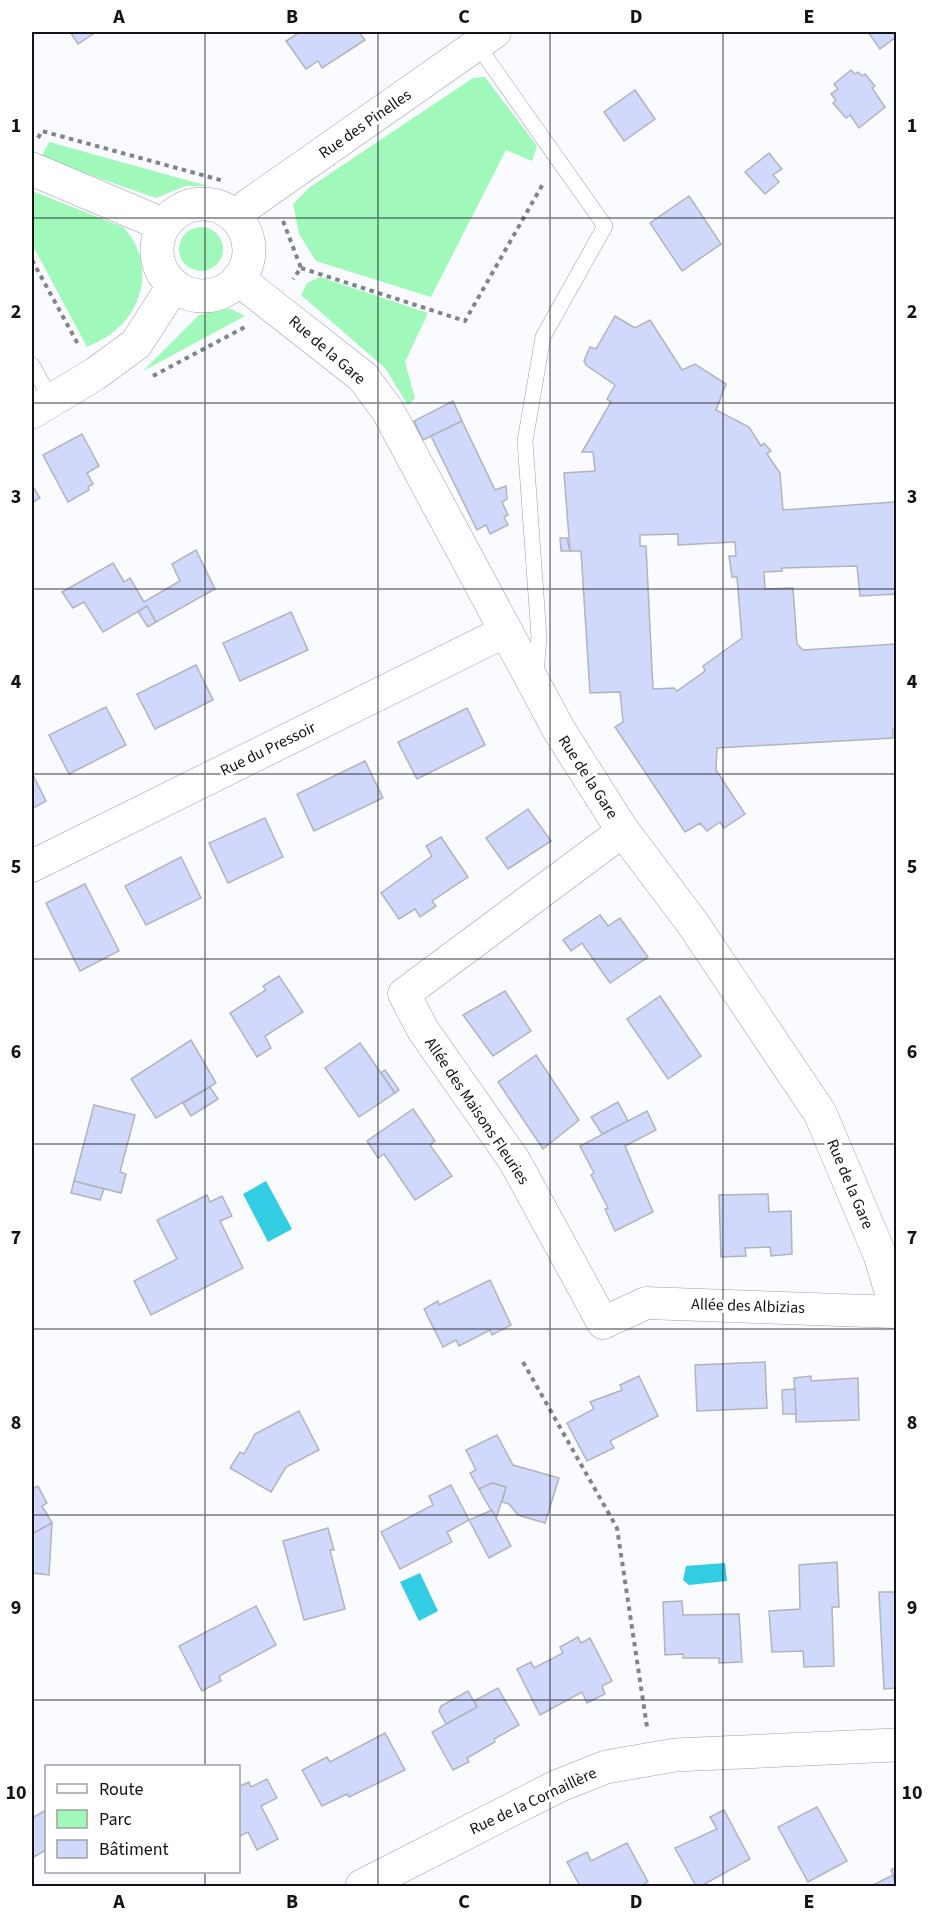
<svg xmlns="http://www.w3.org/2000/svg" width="928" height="1918" viewBox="0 0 928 1918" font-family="'Source Sans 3',sans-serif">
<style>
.green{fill:#a1f8bb}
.water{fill:#32cde3}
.building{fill:#d0d8fc;stroke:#b1b4bd;stroke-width:1.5;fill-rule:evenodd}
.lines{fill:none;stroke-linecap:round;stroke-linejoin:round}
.service-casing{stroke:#9d9fa9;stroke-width:16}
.minor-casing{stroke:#9d9fa9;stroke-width:33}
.tertiary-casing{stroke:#9d9fa9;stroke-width:34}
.path{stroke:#838488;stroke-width:4;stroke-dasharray:4.5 4.5;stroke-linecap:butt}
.service{stroke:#fff;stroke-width:15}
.minor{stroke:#fff;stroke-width:32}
.tertiary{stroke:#fff;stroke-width:33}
.grid{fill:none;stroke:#131317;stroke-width:1.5;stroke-opacity:0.55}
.labels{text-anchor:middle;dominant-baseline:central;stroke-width:6;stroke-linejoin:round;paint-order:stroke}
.street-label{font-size:16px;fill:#131317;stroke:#fff}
.neatline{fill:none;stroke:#131317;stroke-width:2}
.grid-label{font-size:20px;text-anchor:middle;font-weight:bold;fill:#131317}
</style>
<rect width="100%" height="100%" fill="#fafbff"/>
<!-- green -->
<g class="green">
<polygon points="485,77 537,146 532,161 506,150 431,297 316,261 299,234 293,204 310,187 473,78"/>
<polygon points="49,142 208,186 185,186 156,198 41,158"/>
<path d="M32 191 123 227C153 258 147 307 112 333 105 339 95 343 87 347L32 244Z"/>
<circle cx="201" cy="249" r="22"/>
<polygon points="320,277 428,313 405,362 415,398 408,405 385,368 301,295 307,283"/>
<polygon points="216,309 231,309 245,316 143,371 199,315"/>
</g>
<!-- water -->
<g class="water">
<polygon points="266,1181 292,1229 268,1242 243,1194"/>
<polygon points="725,1563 727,1581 689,1585 683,1580 686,1566"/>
<polygon points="420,1573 438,1611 419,1621 400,1582"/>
</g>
<!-- building -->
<g class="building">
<polygon points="70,32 96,32 78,44"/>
<polygon points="300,32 359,32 365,40 322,68 318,61 306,69 286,41"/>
<polygon points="868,32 896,32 896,37 880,49"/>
<polygon points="851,70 855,74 858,72 862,76 865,74 875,86 872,88 885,107 859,128 850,115 846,118 833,103 836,100 831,94 838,89 834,84"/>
<polygon points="635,90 655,119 624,141 604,112"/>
<polygon points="769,153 782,169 773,175 779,182 765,194 745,172"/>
<polygon points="689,196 721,244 682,271 650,223"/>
<path d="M615 316 635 328 650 320 682 370 695 364 726 384 716 410 749 427 761 446 764 443 771 451 767 454 780 473 783 510 894 502 896 496V594L860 596 857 566 782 568V571L764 572 765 589 793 588 797 644 803 650 896 644V729H893V738L717 748 716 770 745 814 724 828 720 822 707 831 700 823 685 832 615 727 623 722 620 692 590 693 581 551H570L564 473 595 471 593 452H582L611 402 607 399 615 385 586 365 584 361 590 347 596 349ZM678 534V545L735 542 736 556H729L732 577H737L742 638 703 666 705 671 677 691 674 688 653 689 646 546H640V535Z"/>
<polygon points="453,401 462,421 423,440 414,421"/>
<polygon points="462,421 495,490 506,486 507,499 502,502 508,515 504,517 508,525 490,534 486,525 477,530 431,436"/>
<polygon points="82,434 99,466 87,473 93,484 88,487 89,490 68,502 43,455"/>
<polygon points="32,485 40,498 32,503"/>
<polygon points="560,538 567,538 570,551 561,551"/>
<polygon points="196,550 215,589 156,622 147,606 103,632 84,602 73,608 62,592 113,563 124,582 130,578 144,602 180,581 172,564"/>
<polygon points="147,606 156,622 148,627 138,612"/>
<polygon points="291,612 308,650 240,681 223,643"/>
<polygon points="196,665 213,700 155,729 137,694"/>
<polygon points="106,707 126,745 69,774 49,735"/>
<polygon points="467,708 485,745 417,779 398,742"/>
<polygon points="365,761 383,798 314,831 297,794"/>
<polygon points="32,773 46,801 32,809"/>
<polygon points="528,809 551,841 508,869 486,838"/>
<polygon points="265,818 283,857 228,883 209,843"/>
<polygon points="441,837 468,877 432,901 436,906 420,917 415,909 399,919 381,893 432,856 426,846"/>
<polygon points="181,857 201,898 146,925 125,886"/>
<polygon points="85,884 119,951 80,971 46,903"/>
<polygon points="600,915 608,926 620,918 648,957 610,983 582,943 571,951 563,940"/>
<polygon points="279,976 303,1012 265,1036 271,1048 257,1057 230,1013 266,990 263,986"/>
<polygon points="505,991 531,1031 493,1056 463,1015"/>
<polygon points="660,996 701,1056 668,1079 627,1019"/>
<polygon points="191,1040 216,1083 156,1118 131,1079"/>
<polygon points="360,1043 395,1093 359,1117 325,1068"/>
<polygon points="536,1055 579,1120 543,1149 498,1082"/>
<polygon points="385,1070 399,1090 395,1093 381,1073"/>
<polygon points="210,1087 218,1099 191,1116 183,1103"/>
<polygon points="618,1102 628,1121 602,1134 591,1117"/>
<polygon points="94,1105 135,1115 120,1172 126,1174 121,1193 74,1181"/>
<polygon points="413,1109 435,1141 430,1145 452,1176 415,1200 384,1154 378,1158 367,1141"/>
<polygon points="647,1111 656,1130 625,1146 653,1212 615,1231 605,1209 608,1208 591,1175 594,1173 580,1146"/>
<polygon points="74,1181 104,1189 100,1200 71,1193"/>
<polygon points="768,1194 769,1212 791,1211 792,1254 771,1256 770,1247 745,1248 746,1256 721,1257 719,1195"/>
<polygon points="207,1195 210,1202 222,1196 232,1216 220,1221 243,1268 151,1315 134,1281 177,1259 157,1220"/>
<polygon points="490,1280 511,1325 492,1335 490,1330 459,1346 456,1340 443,1347 424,1309 438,1301 439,1305"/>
<polygon points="765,1362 767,1408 697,1411 695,1365"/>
<polygon points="639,1376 658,1416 610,1441 614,1448 587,1461 567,1423 594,1409 590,1402 622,1390 620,1385"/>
<polygon points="811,1376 811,1381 858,1378 859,1420 796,1422 794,1378"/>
<polygon points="795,1389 796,1414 783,1414 782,1390"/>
<polygon points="299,1411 319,1450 286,1467 271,1492 230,1468 240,1452 244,1454 255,1434"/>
<polygon points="497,1435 513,1465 559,1478 545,1523 518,1515 509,1504 502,1502 506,1487 492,1483 479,1489 470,1473 476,1470 466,1450"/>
<polygon points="492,1483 506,1487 496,1519 479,1489"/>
<polygon points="451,1485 469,1520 447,1532 452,1542 400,1569 381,1532 433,1505 429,1496"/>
<polygon points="38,1486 47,1503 42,1506 52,1523 32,1534 32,1489"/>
<polygon points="492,1510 511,1546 489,1558 469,1520"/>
<polygon points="52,1523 49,1575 32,1573 32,1534"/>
<polygon points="328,1528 334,1550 330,1550 345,1609 304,1620 283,1541"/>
<polygon points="837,1562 839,1607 832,1607 834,1666 804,1667 803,1651 772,1652 769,1611 800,1609 799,1565"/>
<polygon points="879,1592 896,1592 896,1688 884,1689"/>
<polygon points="682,1601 683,1615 739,1614 742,1662 719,1663 719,1658 683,1658 683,1654 665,1655 663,1602"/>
<polygon points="256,1606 276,1645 219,1676 221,1681 202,1691 179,1646"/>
<polygon points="578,1637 581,1643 590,1638 612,1681 602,1686 605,1694 587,1703 582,1692 540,1715 517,1669 531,1662 534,1668 563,1653 560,1647"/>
<polygon points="498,1688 519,1725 494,1739 495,1742 467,1758 469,1762 453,1770 432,1732 477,1707 474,1701"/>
<polygon points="468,1691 477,1707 446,1724 439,1711 441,1706"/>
<polygon points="385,1733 405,1770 349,1797 347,1794 322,1806 302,1770 327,1757 330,1762"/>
<polygon points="267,1779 277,1798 261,1806 278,1839 257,1850 248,1832 238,1837 238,1787 249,1782 251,1787"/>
<polygon points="817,1807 847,1861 808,1882 778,1827"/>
<polygon points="46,1810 46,1850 32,1858 32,1818"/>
<polygon points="724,1810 750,1859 701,1886 696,1886 675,1848 717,1829 710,1817"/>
<polygon points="627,1843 648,1882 640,1886 580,1886 567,1862 587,1852 591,1861"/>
<polygon points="896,1867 896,1881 891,1870"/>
<polygon points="893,1875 896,1886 871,1886"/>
</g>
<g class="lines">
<!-- service casing -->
<g class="service-casing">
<g id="service">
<polyline points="478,46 605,226 543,337 525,441 539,637 536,675"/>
<polyline points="32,365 52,401"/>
</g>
</g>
<!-- minor casing -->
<g class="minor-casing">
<g id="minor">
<polyline points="236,218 248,205 495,32"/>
<polyline points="623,831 404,994 423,1030 514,1160 603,1323 646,1303 896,1312"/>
<polyline points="32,866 504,632"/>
</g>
</g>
<!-- tertiary casing -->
<g class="tertiary-casing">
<g id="tertiary">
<polyline points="32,169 164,225"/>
<circle cx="203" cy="250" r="46"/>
<polyline points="238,279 363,377 388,411 559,730 623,831 691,921 820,1113 880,1255 896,1308"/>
<polyline points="32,412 95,374 136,344 174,285"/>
<polyline points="362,1886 558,1786 606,1767 675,1755 896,1745"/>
</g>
</g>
<!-- path -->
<g class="path">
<polyline points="38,138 42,131 224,181"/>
<polyline points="283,221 301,268 293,279"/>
<polyline points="32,260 79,346"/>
<polyline points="301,268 465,321 544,182"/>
<polyline points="153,376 245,327"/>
<polyline points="523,1362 617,1528 647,1727"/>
</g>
<!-- service -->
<use href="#service" class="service"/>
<!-- minor -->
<use href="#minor" class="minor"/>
<!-- tertiary -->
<use href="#tertiary" class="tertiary"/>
</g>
<!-- grid -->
<path class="grid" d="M205 32V1766M378 32V1886M550 32V1886M723 32V1886M32 218H896M32 403H896M32 589H896M32 774H896M32 959H896M32 1144H896M32 1329H896M32 1515H896M32 1700H896M205 1872V1886"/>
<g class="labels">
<!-- street labels -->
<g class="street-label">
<text transform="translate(365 124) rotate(-35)">Rue des Pinelles</text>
<text transform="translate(327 350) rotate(41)">Rue de la Gare</text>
<text transform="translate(268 749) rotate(-26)">Rue du Pressoir</text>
<text transform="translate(588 777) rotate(57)">Rue de la Gare</text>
<text transform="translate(477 1111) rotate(56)">Allée des Maisons Fleuries</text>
<text transform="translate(850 1184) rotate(67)">Rue de la Gare</text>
<text transform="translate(748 1306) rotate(2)">Allée des Albizias</text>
<text transform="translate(533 1801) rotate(-25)">Rue de la Cornaillère</text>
</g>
</g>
<!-- border -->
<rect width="928" height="1918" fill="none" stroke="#ffffff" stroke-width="66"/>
<!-- legend -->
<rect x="45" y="1765" width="195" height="108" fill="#ffffff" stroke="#a1a1a2" stroke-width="1.5"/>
<rect x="57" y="1784" width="30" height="9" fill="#ffffff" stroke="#a1a1a2" stroke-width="1.5"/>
<text x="99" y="1795" font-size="18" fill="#131317">Route</text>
<rect x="57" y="1810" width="30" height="18" fill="#a1f8bb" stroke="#a1a1a2" stroke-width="1.5"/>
<text x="99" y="1825" font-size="18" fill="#131317">Parc</text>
<rect x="57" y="1840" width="30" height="18" fill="#d0d8fc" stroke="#a1a1a2" stroke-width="1.5"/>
<text x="99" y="1855" font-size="18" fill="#131317">Bâtiment</text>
<rect x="33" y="33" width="862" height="1852" class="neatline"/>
<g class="grid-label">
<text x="119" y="23">A</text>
<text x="292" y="23">B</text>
<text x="464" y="23">C</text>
<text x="636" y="23">D</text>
<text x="809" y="23">E</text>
<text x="16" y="132">1</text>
<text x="912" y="132">1</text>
<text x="16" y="318">2</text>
<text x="912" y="318">2</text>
<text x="16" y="503">3</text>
<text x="912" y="503">3</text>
<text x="16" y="688">4</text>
<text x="912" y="688">4</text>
<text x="16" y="873">5</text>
<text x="912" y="873">5</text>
<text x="16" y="1058">6</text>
<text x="912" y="1058">6</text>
<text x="16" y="1244">7</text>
<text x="912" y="1244">7</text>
<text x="16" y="1429">8</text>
<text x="912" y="1429">8</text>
<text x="16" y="1614">9</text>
<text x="912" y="1614">9</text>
<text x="16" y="1799">10</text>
<text x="912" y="1799">10</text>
<text x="119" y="1908">A</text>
<text x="292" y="1908">B</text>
<text x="464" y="1908">C</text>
<text x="636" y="1908">D</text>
<text x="809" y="1908">E</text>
</g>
</svg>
